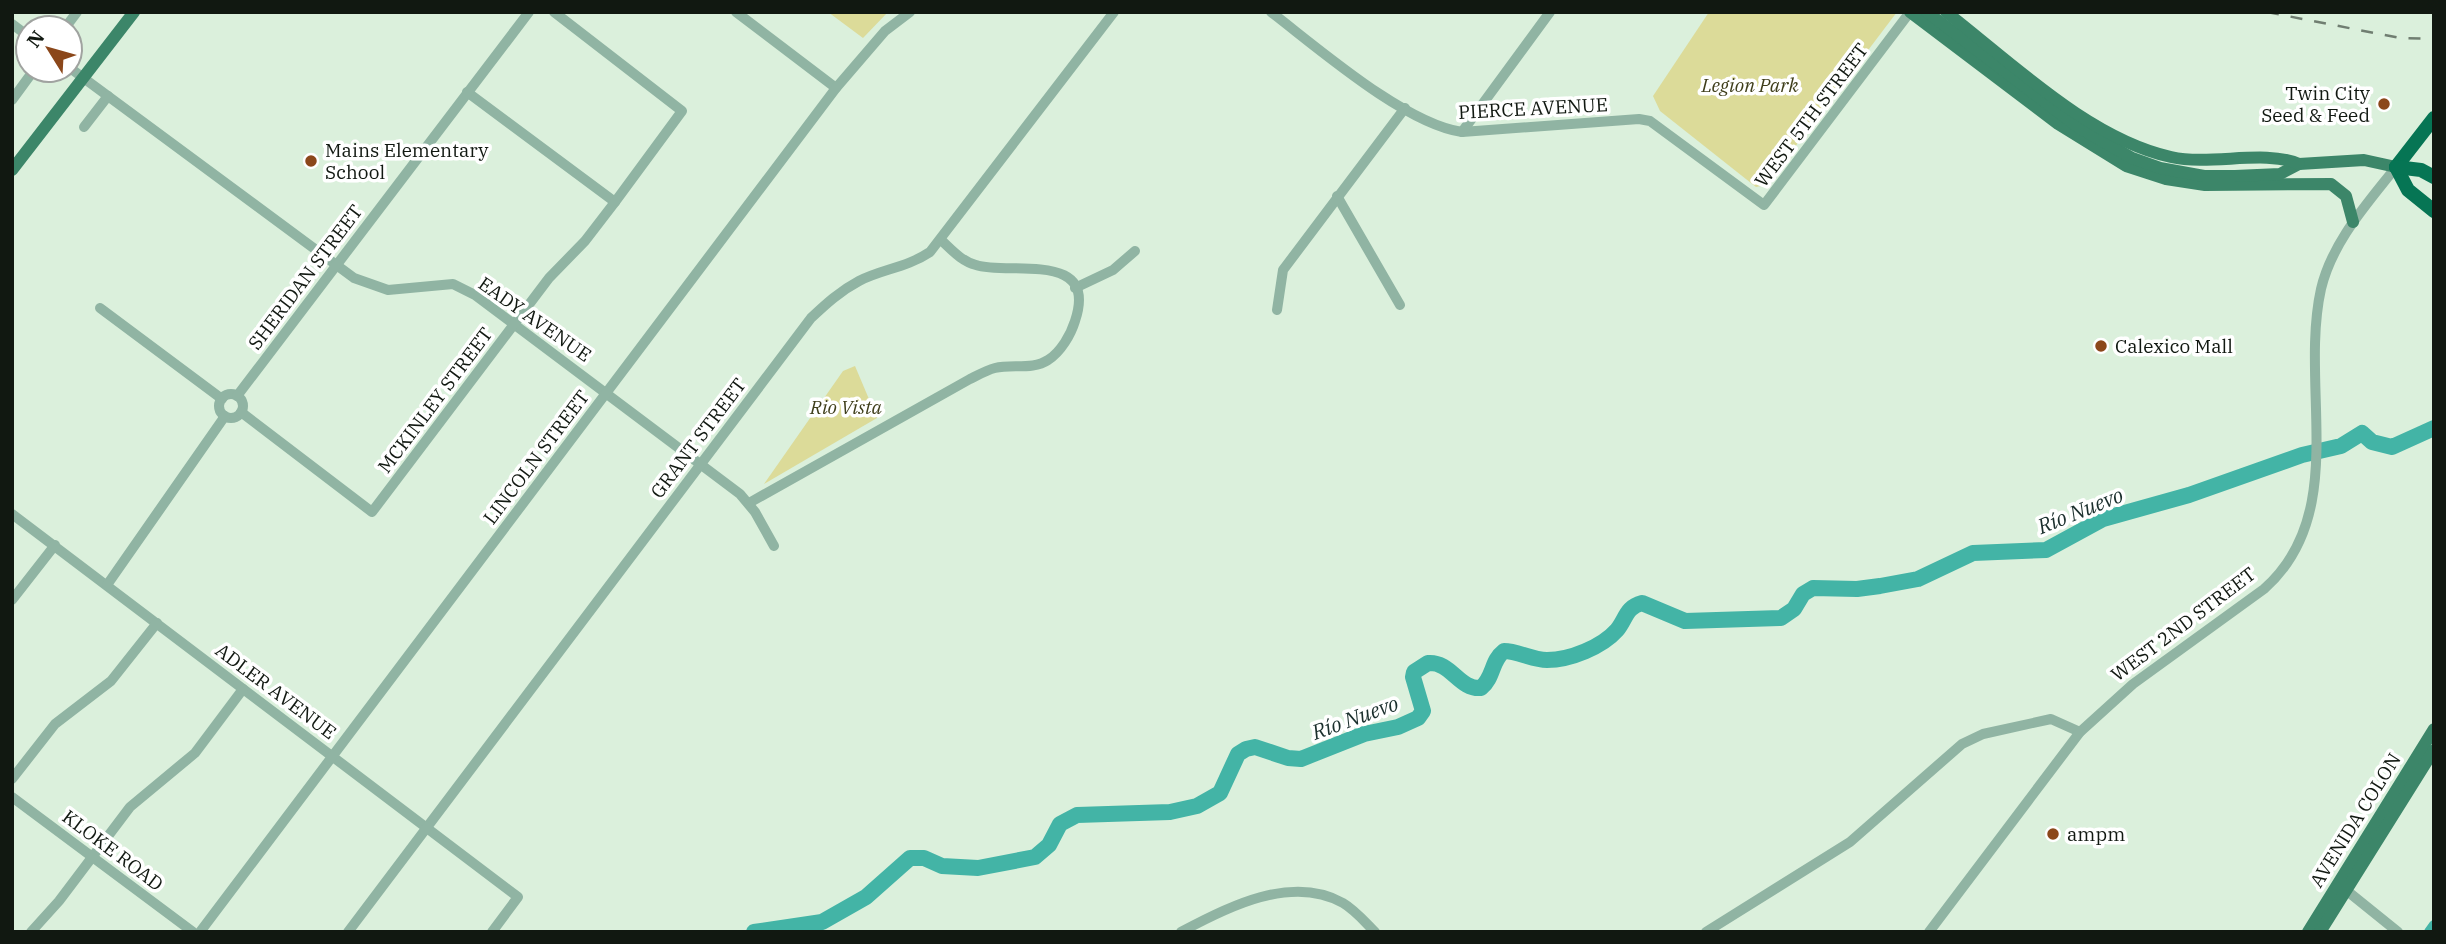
<svg xmlns="http://www.w3.org/2000/svg" width="2446" height="944" viewBox="0 0 2446 944" font-family="'IBM Plex Serif',serif">
<style>
.green{fill:#dcdb99}
.lines{fill:none;stroke-linecap:round;stroke-linejoin:round}
.canal{stroke:#43b4a6;stroke-width:10}
.river{stroke:#43b4a6;stroke-width:16}
.minor{stroke:#90b4a3;stroke-width:10}
.major{stroke:#3c8669;stroke-width:12}
.highway{stroke:#067554;stroke-width:14}
.rail{stroke:#707e71;stroke-width:2.5;stroke-dasharray:12 12;stroke-linecap:butt}
.poi-dot{fill:#8b471a;stroke:#fff;stroke-width:2.5}
.labels{text-anchor:middle;dominant-baseline:central;stroke-width:7;stroke-linejoin:round;paint-order:stroke}
.park-label{font-size:19px;font-style:italic;fill:#3f3e1b;stroke:#fff}
.poi-label{font-size:19px;fill:#111811;stroke:#fff;text-anchor:start}
.street-label{font-size:19px;fill:#111811;stroke:#fff}
.water-label{font-size:21px;font-style:italic;fill:#1a2e2c;stroke:#fff}
</style>
<rect width="100%" height="100%" fill="#dbf0dc"/>
<!-- green -->
<g class="green">
<polygon points="828,12 888,12 863,38"/>
<polygon points="1709,12 1897,12 1766,185 1756,187 1660,111 1653,96"/>
<polygon points="855,366 877,418 764,484 843,371"/>
</g>
<g class="lines">
<!-- canal -->
<polyline class="canal" points="2429,932 2434,925"/>
<!-- river -->
<path class="river" d="M754 932 822 922 866 897 910 858H924L942 866 978 868 1035 857 1049 845 1060 824 1077 815 1170 812 1197 806 1220 793 1238 754 1246 749 1255 747 1288 758 1301 759 1364 734 1398 727 1418 718 1423 711 1413 677 1414 672 1428 663C1451 661 1459 690 1481 688 1494 677 1491 661 1504 651 1518 651 1532 660 1547 660 1570 660 1602 647 1617 630 1626 619 1626 607 1642 603L1685 621 1781 618 1794 609 1803 594 1813 588 1857 589 1880 586 1918 579 1973 553 2046 550 2103 519 2189 495 2302 455 2341 446 2362 433 2372 442 2392 447 2434 428"/>
<!-- minor -->
<g class="minor">
<polyline points="736,12 836,88"/>
<path d="M1271 12C1318 48 1405 124 1462 132L1639 119 1650 121 1764 205 1910 12"/>
<polyline points="12,24 28,36"/>
<polyline points="65,28 77,12"/>
<polyline points="70,68 354,278 388,290 453,284 475,295 740,494 755,512 774,546"/>
<polyline points="467,92 615,202"/>
<polyline points="12,100 34,70"/>
<polyline points="84,127 108,96"/>
<polyline points="1462,132 1550,12"/>
<polyline points="1337,196 1400,305"/>
<polyline points="1075,288 1113,270 1135,251"/>
<polyline points="100,308 222,399"/>
<polyline points="1277,310 1283,270 1405,108"/>
<circle cx="231" cy="406" r="12"/>
<polyline points="237,396 529,12"/>
<polyline points="241,412 372,512 549,278 585,241 615,202 682,111 554,12"/>
<path d="M749 503 970 379C978 375 987 370 995 368 1012 364 1033 370 1048 360 1061 352 1071 334 1075 321 1099 249 1008 276 976 265 961 261 952 250 941 240"/>
<polyline points="12,514 518,897 492,932"/>
<polyline points="107,585 225,416"/>
<polyline points="12,600 55,545"/>
<polyline points="12,779 55,724 111,681 157,623"/>
<polyline points="12,797 193,932"/>
<polyline points="2341,886 2398,932"/>
<polyline points="31,932 59,901 130,807 195,753 243,689"/>
<polyline points="200,932 836,88 885,31 910,12"/>
<path d="M348 932 811 318C826 304 840 291 859 281 882 269 906 268 930 252L1114 12"/>
<path d="M1181 932C1227 907 1292 874 1343 903 1355 910 1365 922 1375 932"/>
<polyline points="1706,932 1850,842 1962,744 1983,734 2051,719 2080,732"/>
<path d="M1929 932 2080 732 2133 684 2264 589C2350 513 2299 388 2321 289 2332 242 2367 204 2396 167"/>
</g>
<!-- major -->
<g class="major">
<polyline points="1910,12 2058,124 2126,166 2166,179 2205,185 2331,184 2346,196 2353,222"/>
<polyline points="1927,12 2078,127 2132,158 2160,168 2204,176 2235,176 2280,174 2299,164 2364,160 2396,167"/>
<path d="M1946 12C2012 63 2089 139 2171 157 2212 166 2264 149 2299 164"/>
<polyline points="12,170 134,12"/>
<polyline points="2308,932 2434,729"/>
<polyline points="2320,932 2434,750"/>
</g>
<!-- highway -->
<g class="highway">
<polyline points="2396,167 2434,118"/>
<polyline points="2396,167 2408,190 2434,211"/>
<polyline points="2396,167 2421,170 2434,177"/>
</g>
<!-- rail -->
<polyline class="rail" points="2267,12 2400,38 2434,39"/>
</g>
<!-- markers -->
<g class="poi-dot">
<circle cx="2384" cy="104" r="7"/>
<circle cx="311" cy="161" r="7"/>
<circle cx="2101" cy="346" r="7"/>
<circle cx="2053" cy="834" r="7"/>
</g>
<g class="labels">
<!-- park labels -->
<g class="park-label">
<text x="1750" y="85">Legion Park</text>
<text x="846" y="407">Rio Vista</text>
</g>
<!-- poi labels -->
<g class="poi-label">
<text x="2370" y="93" text-anchor="end">Twin City<tspan x="2370" dy="22">Seed &amp; Feed</tspan></text>
<text x="325" y="150">Mains Elementary<tspan x="325" dy="22">School</tspan></text>
<text x="2115" y="346">Calexico Mall</text>
<text x="2067" y="834">ampm</text>
</g>
<!-- street labels -->
<g class="street-label">
<text transform="translate(1533 108) rotate(-3)">PIERCE AVENUE</text>
<text transform="translate(1811 115) rotate(-53)">WEST 5TH STREET</text>
<text transform="translate(305 277) rotate(-53)">SHERIDAN STREET</text>
<text transform="translate(535 319) rotate(35)">EADY AVENUE</text>
<text transform="translate(435 400) rotate(-53)">MCKINLEY STREET</text>
<text transform="translate(698 438) rotate(-53)">GRANT STREET</text>
<text transform="translate(536 457) rotate(-53)">LINCOLN STREET</text>
<text transform="translate(2183 624) rotate(-37)">WEST 2ND STREET</text>
<text transform="translate(276 691) rotate(37)">ADLER AVENUE</text>
<text transform="translate(2355 820) rotate(-58)">AVENIDA COLON</text>
<text transform="translate(113 850) rotate(37)">KLOKE ROAD</text>
</g>
<!-- water labels -->
<g class="water-label">
<text transform="translate(2080 510) rotate(-22)">Río Nuevo</text>
<text transform="translate(1355 717) rotate(-20)">Río Nuevo</text>
</g>
</g>
<!-- border -->
<rect width="2446" height="944" fill="none" stroke="#111811" stroke-width="28"/>
<!-- north arrow -->
<g transform="translate(49 49) rotate(307)"><circle r="33" fill="#ffffff" stroke="#a0a3a0" stroke-width="2"/>
<path d="M0-5L12 26L0 18L-12 26Z" fill="#8b471a"/>
<text y="-10" font-size="19" font-weight="bold" text-anchor="middle" fill="#111811">N</text>
</g>
</svg>
